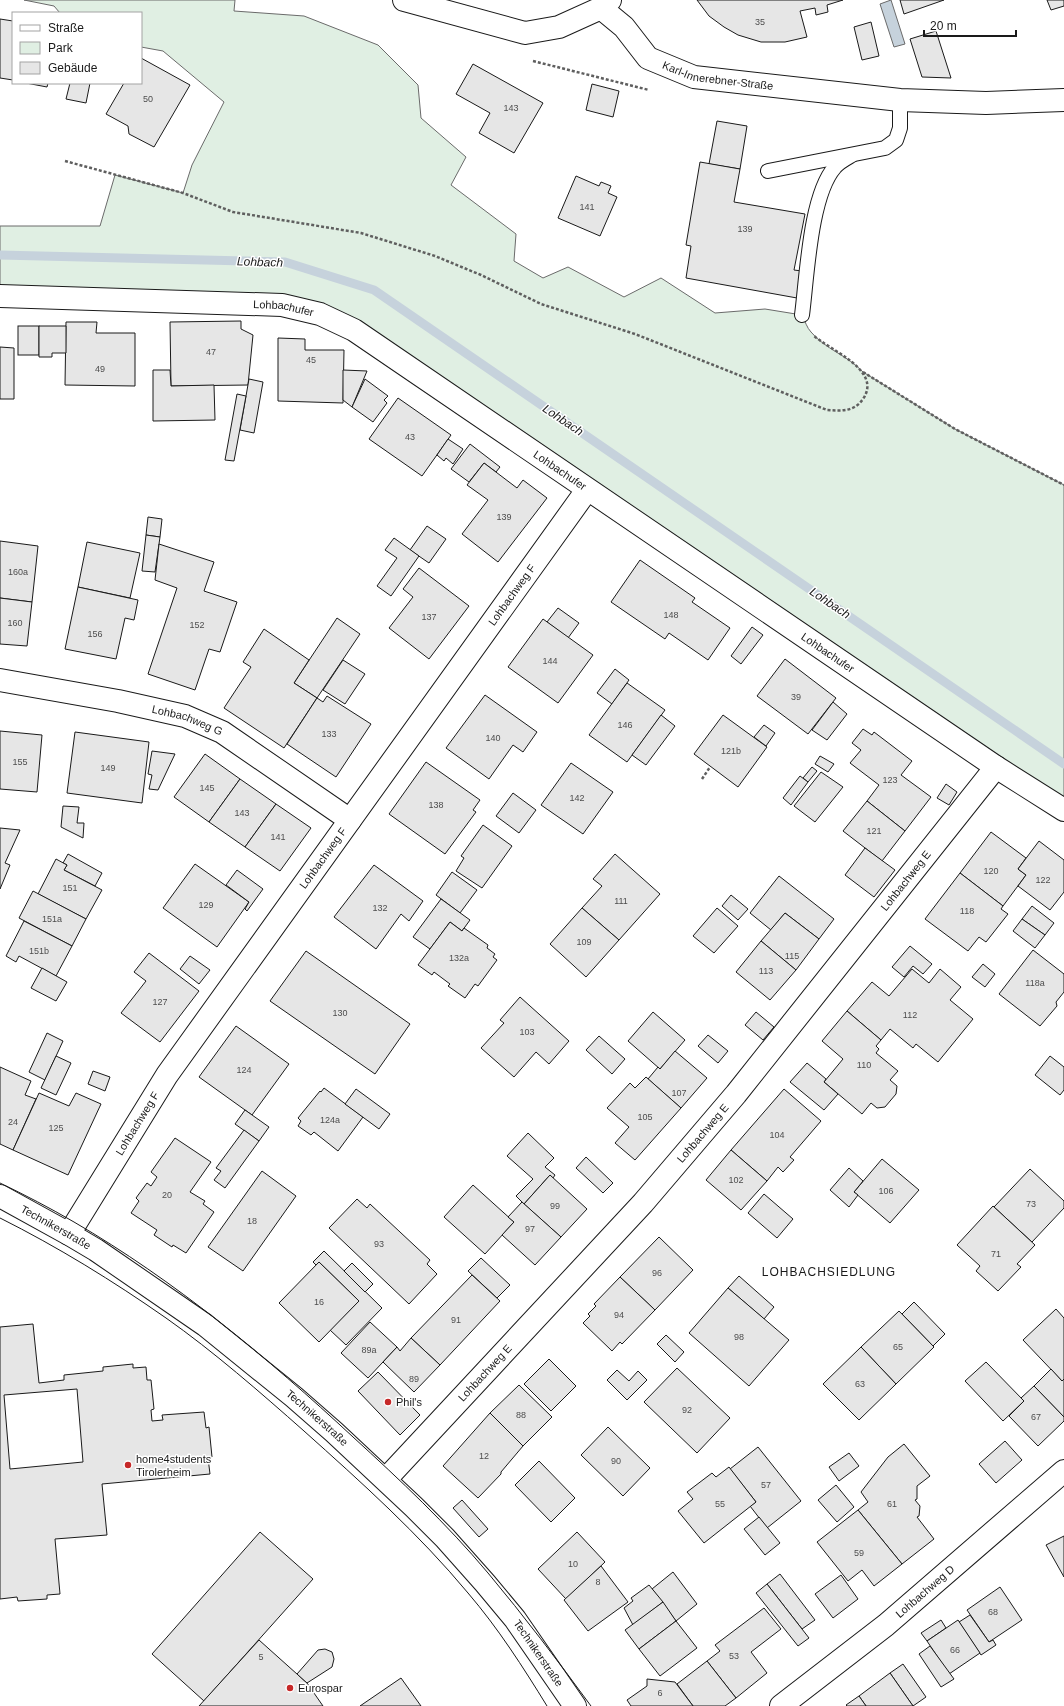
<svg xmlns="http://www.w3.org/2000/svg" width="1064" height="1706" viewBox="0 0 1064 1706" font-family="Arial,sans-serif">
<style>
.green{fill:#e0efe3;stroke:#6a6a6a}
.water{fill:#c6d2dc;stroke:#6a6a6a}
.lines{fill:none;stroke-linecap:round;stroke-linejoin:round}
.stream{stroke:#c6d2dc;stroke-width:9}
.building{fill:#e6e6e6;stroke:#1a1a1a;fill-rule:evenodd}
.service-casing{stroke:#1a1a1a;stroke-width:16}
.minor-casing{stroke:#1a1a1a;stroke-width:24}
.tertiary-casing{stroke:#1a1a1a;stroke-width:24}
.path{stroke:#5f5f5f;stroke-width:2.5;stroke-dasharray:3 2;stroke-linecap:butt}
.service{stroke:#fff;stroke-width:14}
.minor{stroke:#fff;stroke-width:22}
.tertiary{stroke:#fff;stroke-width:22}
.tram{stroke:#1a1a1a;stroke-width:1}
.poi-dot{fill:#c62828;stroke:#fff;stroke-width:1.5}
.labels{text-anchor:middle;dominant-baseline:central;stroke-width:3;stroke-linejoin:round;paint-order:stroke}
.number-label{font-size:9px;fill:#4d4d4d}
.street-label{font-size:11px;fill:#1a1a1a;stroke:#fff}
.poi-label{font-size:11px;fill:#1a1a1a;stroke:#fff;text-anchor:start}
.water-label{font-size:12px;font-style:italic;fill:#1a1a1a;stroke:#fff}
.neighbourhood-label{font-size:12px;letter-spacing:1px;fill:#1a1a1a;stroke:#fff}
</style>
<rect width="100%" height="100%" fill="#fff"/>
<!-- green -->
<path class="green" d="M24 0H235L234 11 304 16 378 45 418 85 421 118 466 157 451 185 516 234 514 261 543 278 568 267 624 297 661 278 715 313 765 309 802 315C805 321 807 328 811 332 825 349 847 355 863 372L955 429 1064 485V810L320 314 0 296V226H100L115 175 183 193 192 165 224 102 163 51 141 47V13H60L54 6Z"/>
<!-- water -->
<polygon class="water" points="891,0 905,44 894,47 880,4"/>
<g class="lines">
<!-- stream -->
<polyline class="stream" points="0,255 285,262 374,290 1064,764"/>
</g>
<!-- building -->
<g class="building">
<polygon points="697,0 843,0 827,5 828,12 816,15 815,8 800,11 807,37 785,42 761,42 738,35 724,27 709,16"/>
<polygon points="900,0 944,0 904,14"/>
<polygon points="1047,0 1064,0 1064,6 1051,10"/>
<polygon points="0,19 13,21 13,80 0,78"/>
<polygon points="871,22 879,56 862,60 854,27"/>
<polygon points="936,31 951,78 922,77 910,39"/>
<polygon points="141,58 190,85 154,147 129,134 128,126 106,114 124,83 141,83"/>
<polygon points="473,64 543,103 514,153 479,133 490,113 456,94"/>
<polygon points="26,83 48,83 47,87"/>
<polygon points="70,83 90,83 86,103 66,99"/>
<polygon points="592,84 619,91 613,117 586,110"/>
<polygon points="717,121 747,126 740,169 709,164"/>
<polygon points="700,162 740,169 734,202 805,214 794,270 802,271 797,298 686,278 691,246 686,245"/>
<polygon points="576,176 599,186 601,182 611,186 608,193 617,197 600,236 558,218"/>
<polygon points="241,321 241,329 253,335 248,385 171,386 170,322"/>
<polygon points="66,322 97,322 96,333 135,333 135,386 65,385"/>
<rect x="18" y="326" width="21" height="29"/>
<polygon points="39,326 66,326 66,353 52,353 52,357 39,357"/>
<polygon points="278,338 305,339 305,350 344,350 343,403 278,401"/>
<polygon points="0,347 14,348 14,399 0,399"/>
<polygon points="153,370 170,370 171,386 214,385 215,420 153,421"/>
<polygon points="343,370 367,371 352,407 343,400"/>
<polygon points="249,379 263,382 254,433 240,430"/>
<polygon points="365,379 388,396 384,400 387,403 373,422 352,407"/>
<polygon points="237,394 246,396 234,461 225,460"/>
<polygon points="398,398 451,435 422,476 369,439"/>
<polygon points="448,439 463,449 453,464 446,458 444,461 437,455"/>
<polygon points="470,444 500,467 496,472 484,463 469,482 451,469"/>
<polygon points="484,463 517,488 523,480 547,498 498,562 462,534 488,500 467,485"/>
<polygon points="148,517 162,519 160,537 146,535"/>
<polygon points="427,526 446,539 429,563 410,550"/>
<polygon points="146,535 160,537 155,572 142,571"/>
<polygon points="394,538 419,556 391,596 377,586 397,558 385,550"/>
<polygon points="0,541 38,546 32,602 0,598"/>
<polygon points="87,542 140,553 130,598 78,587"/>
<polygon points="159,544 214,562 204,591 237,602 220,652 209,649 195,690 148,674 177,588 155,580"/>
<polygon points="640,560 695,598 692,602 730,628 708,660 669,633 665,639 611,602"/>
<polygon points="419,568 469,606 429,659 389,628 413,597 403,589"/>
<polygon points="78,587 138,600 134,620 125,618 116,659 65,649"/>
<polygon points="0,598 32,602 27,646 0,644"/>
<polygon points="558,608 579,623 568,638 547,622"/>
<polygon points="337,618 360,634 317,698 294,683"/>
<polygon points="543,619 593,655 558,703 508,667"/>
<polygon points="752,627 763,635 741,664 731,656"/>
<polygon points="264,629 309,660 294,683 317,698 284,748 224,708 251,667 243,662"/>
<polygon points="785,659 836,698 808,734 757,696"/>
<polygon points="343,660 365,674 345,704 323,690"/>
<polygon points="615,669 629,680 612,704 597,693"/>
<polygon points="627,683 665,710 627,762 589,735"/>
<polygon points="485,695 537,732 523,752 513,745 489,779 446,748"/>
<polygon points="327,696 371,724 336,777 287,744 317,698 323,702"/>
<polygon points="833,702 847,714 827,740 812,730"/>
<polygon points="661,715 675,726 646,765 632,755"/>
<polygon points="723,715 767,747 738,787 694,754"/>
<polygon points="764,725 775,733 766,746 754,737"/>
<polygon points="863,729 872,735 874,732 912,761 901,775 931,797 905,831 867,801 879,785 850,763 861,750 852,743"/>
<polygon points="0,731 42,735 37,792 0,789"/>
<polygon points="75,732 149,742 142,803 67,793"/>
<polygon points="152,751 175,754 158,790 149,789 152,775 148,774"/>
<polygon points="205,754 240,779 209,822 174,797"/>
<polygon points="820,756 834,764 828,772 815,764"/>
<polygon points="426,762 480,800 473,810 476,812 445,854 389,814"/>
<polygon points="571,763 613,792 583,834 541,805"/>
<polygon points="812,767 817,771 808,782 803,778"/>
<polygon points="821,772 843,787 815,822 794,806"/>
<polygon points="800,776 808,782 791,805 783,798"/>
<polygon points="240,779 276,804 245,847 209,822"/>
<polygon points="946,784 957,792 949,805 937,798"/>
<polygon points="513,793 536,810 519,833 496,816"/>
<polygon points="867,801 905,831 882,861 843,831"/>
<polygon points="276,804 311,828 280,871 245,847"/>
<polygon points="63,806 79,807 77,823 84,823 83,838 61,827"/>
<polygon points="483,825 512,846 482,888 456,871 464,858 461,856"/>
<polygon points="0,828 20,830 5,863 10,865 0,889"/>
<polygon points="991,832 1026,858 1018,869 1026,875 1003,906 960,873"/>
<polygon points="1039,841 1064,860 1064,892 1050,910 1018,886 1026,875 1018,869"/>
<polygon points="865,848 895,870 874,897 845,875"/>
<polygon points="68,854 102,873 95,886 64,870 67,865 63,863"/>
<polygon points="615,854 660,894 619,940 582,908 602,886 593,879"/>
<polygon points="56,859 67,865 64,870 102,890 86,919 38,894"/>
<polygon points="195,864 249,902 217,947 163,908"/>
<polygon points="374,865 423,901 409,921 401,914 376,949 334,917"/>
<polygon points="237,870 263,889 247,911 245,909 249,902 226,885"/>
<polygon points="452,872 477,890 460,913 436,895"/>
<polygon points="960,873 1003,906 1001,909 1008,914 986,942 979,937 968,951 925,919"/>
<polygon points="779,876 834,919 819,939 785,913 771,930 750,913"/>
<polygon points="33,891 86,919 72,946 19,918"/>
<polygon points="731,895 748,909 738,920 722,906"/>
<polygon points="441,899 470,920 462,931 450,922 430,949 413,937"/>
<polygon points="1032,906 1054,923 1045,935 1022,919"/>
<polygon points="582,908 619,940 586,977 550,944"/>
<polygon points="717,908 738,926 714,953 693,936"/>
<polygon points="785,913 819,939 796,970 761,941"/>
<polygon points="1022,919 1045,935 1035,948 1013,931"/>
<polygon points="24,921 72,946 56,976 19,956 16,962 6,956"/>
<polygon points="450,922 462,931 464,928 488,945 487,948 495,954 493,957 497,960 478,986 475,984 465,998 448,986 450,984 434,972 432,975 418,965"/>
<polygon points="761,941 796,970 770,1000 736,972"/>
<polygon points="910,946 932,964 923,974 913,966 904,977 892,967"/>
<polygon points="1033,950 1064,974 1064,992 1056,1002 1057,1006 1040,1026 999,994"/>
<polygon points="306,951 410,1024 375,1074 270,1001"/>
<polygon points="149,953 199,991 160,1042 121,1013 146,981 134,972"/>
<polygon points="190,956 210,970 199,984 180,969"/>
<polygon points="983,964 995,974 985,987 972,977"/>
<polygon points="42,968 67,982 56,1001 31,988"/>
<polygon points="912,969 929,983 940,969 961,987 950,1000 973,1019 938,1062 916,1044 913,1048 890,1029 881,1040 847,1011 872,982 889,996"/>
<polygon points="520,997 569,1041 549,1064 536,1052 514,1077 481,1048 504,1023 500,1020"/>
<polygon points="847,1011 881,1040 876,1046 879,1049 876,1053 898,1071 890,1080 897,1086 896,1094 885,1107 877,1108 871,1103 862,1114 824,1082 843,1059 822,1041"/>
<polygon points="653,1012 685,1040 660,1069 628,1041"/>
<polygon points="756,1012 774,1027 763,1040 745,1025"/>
<polygon points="236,1026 289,1064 252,1115 199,1077"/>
<polygon points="47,1033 63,1041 45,1080 29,1072"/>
<polygon points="708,1035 728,1051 718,1063 698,1046"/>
<polygon points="599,1036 625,1059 612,1074 586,1050"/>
<polygon points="675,1051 707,1078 681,1108 648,1079 658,1067 660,1069"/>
<polygon points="56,1056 71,1063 56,1095 41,1088"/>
<polygon points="1050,1056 1064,1067 1064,1090 1060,1095 1035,1075"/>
<polygon points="807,1063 826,1079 824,1082 838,1094 824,1110 790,1082"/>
<polygon points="0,1067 31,1081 25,1095 36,1099 13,1150 0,1144"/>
<polygon points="93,1071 110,1077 105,1091 88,1084"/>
<polygon points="646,1077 681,1108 635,1160 615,1143 629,1127 607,1108 630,1083 635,1088"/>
<polygon points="324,1088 363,1117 338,1151 314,1132 311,1135 298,1126 301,1121 298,1118 320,1091 321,1092"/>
<polygon points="356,1089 390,1114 379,1129 345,1104"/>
<polygon points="784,1089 821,1121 790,1157 794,1160 783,1172 778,1167 767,1181 731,1150"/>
<polygon points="39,1093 69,1106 76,1093 101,1104 68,1175 13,1150"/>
<polygon points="245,1110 269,1127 259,1141 235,1124"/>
<polygon points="244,1130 259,1141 225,1188 214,1180 221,1171 216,1168"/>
<polygon points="528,1133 554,1158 545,1167 555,1175 553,1178 550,1175 524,1204 516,1196 533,1179 507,1156"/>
<polygon points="175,1138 211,1162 190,1192 205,1201 203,1204 214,1212 186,1253 173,1245 172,1247 154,1235 157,1230 131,1213 139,1201 136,1198 147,1183 151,1186 157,1177 151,1172"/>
<polygon points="731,1150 767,1181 741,1210 706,1180"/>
<polygon points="586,1157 613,1183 603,1193 576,1168"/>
<polygon points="882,1159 919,1190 890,1223 854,1192"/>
<polygon points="849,1168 863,1181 854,1192 858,1195 849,1207 830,1190"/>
<polygon points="1030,1169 1064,1201 1064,1208 1032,1242 994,1207"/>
<polygon points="262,1171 296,1196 243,1271 208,1247"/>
<polygon points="550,1175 587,1209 561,1237 524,1204"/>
<polygon points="473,1185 514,1222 485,1254 444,1217"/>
<polygon points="764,1194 793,1219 777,1238 748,1213"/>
<polygon points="357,1199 367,1208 370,1204 430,1260 427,1264 437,1274 409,1304 329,1228"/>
<polygon points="522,1202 561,1237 535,1265 502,1235 514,1222 508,1217"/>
<polygon points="993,1206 1035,1245 1017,1264 1021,1267 998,1291 976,1271 980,1266 957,1245"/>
<polygon points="659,1237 693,1270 655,1310 620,1277"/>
<polygon points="324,1251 382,1308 346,1345 330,1330 359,1301 319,1262 316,1265 313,1262"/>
<polygon points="481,1258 510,1285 497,1298 468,1271"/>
<polygon points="319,1262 359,1301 319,1342 279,1303"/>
<polygon points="352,1263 373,1284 365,1292 344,1271"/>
<polygon points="472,1275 500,1301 440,1365 411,1338"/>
<polygon points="739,1276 774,1307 764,1319 728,1288"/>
<polygon points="620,1277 655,1310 622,1344 620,1342 612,1351 583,1323 590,1316 588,1314 596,1306 594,1304"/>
<polygon points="728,1288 789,1340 749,1386 689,1333"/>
<polygon points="914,1302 945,1334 933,1346 902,1314"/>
<polygon points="1056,1309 1064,1318 1064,1379 1062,1381 1023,1340"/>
<polygon points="899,1311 934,1347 896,1384 861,1347"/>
<polygon points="370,1322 397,1347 368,1378 341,1353"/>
<path d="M33 1324 39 1383 64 1380V1375L103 1371V1367L133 1364V1368L146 1367 147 1380H151L154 1409 151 1410 152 1421 163 1420 162 1415 204 1412 206 1428 209 1427 212 1457 208 1458 210 1474 102 1484 107 1535 55 1539 60 1594 47 1595V1599L18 1601 17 1597 0 1599V1327ZM77 1389 83 1462 10 1469 4 1395Z"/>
<polygon points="666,1335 684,1352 675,1362 657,1344"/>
<polygon points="411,1338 440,1365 414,1392 383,1362 397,1347 400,1351"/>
<polygon points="861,1347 896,1384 859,1420 823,1384"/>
<polygon points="549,1359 576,1386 551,1411 524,1384"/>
<polygon points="986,1362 1024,1401 1003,1421 965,1381"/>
<polygon points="677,1368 730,1418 697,1453 644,1402"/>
<polygon points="1051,1369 1062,1381 1064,1379 1064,1417 1034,1386"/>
<polygon points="617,1370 629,1381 638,1371 647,1380 627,1400 607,1380"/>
<polygon points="378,1372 420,1415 400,1435 358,1391"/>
<polygon points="519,1385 552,1417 523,1446 490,1413"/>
<polygon points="1034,1386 1064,1417 1064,1421 1038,1446 1009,1416 1024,1401 1021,1398"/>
<polygon points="490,1413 523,1446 501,1472 501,1474 478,1498 443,1466"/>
<polygon points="608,1427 650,1468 623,1496 581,1455"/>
<polygon points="1005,1441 1022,1460 996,1483 979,1464"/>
<polygon points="904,1444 930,1476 917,1486 917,1499 915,1500 920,1506 919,1516 917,1517 934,1539 902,1564 858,1510 868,1502 861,1492 888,1457"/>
<polygon points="758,1447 801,1501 767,1528 750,1506 756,1502 730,1469"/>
<polygon points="849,1453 859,1466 839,1481 829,1467"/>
<polygon points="539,1461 575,1498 551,1522 515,1485"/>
<polygon points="729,1467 756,1502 704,1543 678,1511 693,1499 687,1492 712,1473 716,1477"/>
<polygon points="836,1485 854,1507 837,1522 818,1500"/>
<polygon points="462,1500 488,1529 479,1537 453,1508"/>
<polygon points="858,1510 902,1564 874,1586 862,1570 848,1581 817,1542"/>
<polygon points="759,1517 780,1543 765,1555 744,1529"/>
<polygon points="260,1532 313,1579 204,1701 152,1654"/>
<polygon points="577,1532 605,1562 566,1599 538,1569"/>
<polygon points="1064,1536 1064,1577 1046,1545"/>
<polygon points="601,1566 628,1602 588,1631 564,1600"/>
<polygon points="673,1572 697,1604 676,1621 652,1589"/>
<polygon points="780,1574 815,1620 802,1629 767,1584"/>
<polygon points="841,1575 858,1599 833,1618 815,1594"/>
<polygon points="767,1584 809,1638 798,1646 756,1593"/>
<polygon points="649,1585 663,1602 633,1625 624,1608 633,1601 631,1598"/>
<polygon points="1000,1587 1022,1620 989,1642 967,1610"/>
<polygon points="663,1602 676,1621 639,1649 625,1630"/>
<polygon points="764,1608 781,1629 751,1652 767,1673 736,1698 707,1661 720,1651 715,1645"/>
<polygon points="970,1615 989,1642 993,1640 996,1645 981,1655 959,1622"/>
<polygon points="941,1620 946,1628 927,1641 921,1633"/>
<polygon points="958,1620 980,1653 949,1674 927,1641"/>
<polygon points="676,1621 697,1648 660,1676 639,1649"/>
<polygon points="259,1640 307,1683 323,1706 199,1706"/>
<polygon points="930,1646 954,1679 941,1687 919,1654"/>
<polygon points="325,1649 332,1652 334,1659 332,1667 307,1683 297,1674 318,1650"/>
<polygon points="707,1661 736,1698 725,1706 693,1706 677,1684"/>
<polygon points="903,1664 926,1697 913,1706 890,1673"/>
<polygon points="890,1673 913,1706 866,1706 859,1696"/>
<polygon points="401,1678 421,1706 360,1706"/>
<polygon points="647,1679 675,1682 693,1706 631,1706 627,1700 647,1686"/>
<polygon points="859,1696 866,1706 847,1706 846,1705"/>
</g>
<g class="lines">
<!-- service casing -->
<g class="service-casing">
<g id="service">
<polyline points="768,171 885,148 896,140 900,128 900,100"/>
<path d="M802 315C807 277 810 195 835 167 839 162 847 158 852 155"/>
</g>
</g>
<!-- minor casing -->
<g class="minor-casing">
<g id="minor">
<path id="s1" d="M601 8 624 27 648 58 694 77 900 100 986 103 1064 100"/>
<path id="s2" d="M0 296 282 305 320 314 354 330 996 767 1064 810"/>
<path id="s3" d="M0 680 118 701 185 716 222 732 350 820"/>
<path id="s4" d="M69 1234 167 1075 587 490"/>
<path id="s5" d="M386 1479 643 1203 736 1094 996 767"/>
<path id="s6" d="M781 1706 886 1625 1064 1471"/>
</g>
</g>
<!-- tertiary casing -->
<g class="tertiary-casing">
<g id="tertiary">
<polyline points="404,0 525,33 559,27 601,8 610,0"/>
<path id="s7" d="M0 1196 69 1234 96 1250 205 1325 294 1397 334 1432 414 1507 445 1538 485 1583 515 1619 575 1706"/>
</g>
</g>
<!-- path -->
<g class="path">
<polyline points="533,61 649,90"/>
<path d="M65 161 183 193 233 212 361 233 435 256 481 275 541 304 635 334 827 410C841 411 854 412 863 399 883 370 829 350 813 335"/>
<polyline points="863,372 955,429 1064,485"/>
<polyline points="702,779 710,767"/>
</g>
<!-- service -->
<use href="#service" class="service"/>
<!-- minor -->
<use href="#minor" class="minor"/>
<!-- tertiary -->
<use href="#tertiary" class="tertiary"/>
<!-- tram -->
<g class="tram">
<path d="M0 1183C25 1195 50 1208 74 1222 174 1280 268 1358 353 1437 400 1480 447 1524 488 1573 524 1616 558 1661 591 1706"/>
<path d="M0 1218C58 1247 113 1281 166 1318 213 1351 261 1393 304 1431 361 1482 419 1534 468 1593 498 1628 523 1667 547 1706"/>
</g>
</g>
<!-- markers -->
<g class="poi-dot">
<circle cx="388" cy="1402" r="4"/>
<circle cx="128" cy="1465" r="4"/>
<circle cx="290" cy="1688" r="4"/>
</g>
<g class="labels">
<!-- number labels -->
<g class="number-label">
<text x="760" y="22">35</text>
<text x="148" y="99">50</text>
<text x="511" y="108">143</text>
<text x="587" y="207">141</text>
<text x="745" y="229">139</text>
<text x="211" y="352">47</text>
<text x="311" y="360">45</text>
<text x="100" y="369">49</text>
<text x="410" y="437">43</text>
<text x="504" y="517">139</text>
<text x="18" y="572">160a</text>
<text x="671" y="615">148</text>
<text x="429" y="617">137</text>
<text x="15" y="623">160</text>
<text x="197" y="625">152</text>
<text x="95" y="634">156</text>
<text x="550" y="661">144</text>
<text x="796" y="697">39</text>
<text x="625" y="725">146</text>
<text x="329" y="734">133</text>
<text x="493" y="738">140</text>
<text x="731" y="751">121b</text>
<text x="20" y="762">155</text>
<text x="108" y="768">149</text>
<text x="890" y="780">123</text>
<text x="207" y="788">145</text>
<text x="577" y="798">142</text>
<text x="436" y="805">138</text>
<text x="242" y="813">143</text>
<text x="874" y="831">121</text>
<text x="278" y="837">141</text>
<text x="991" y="871">120</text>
<text x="1043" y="880">122</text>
<text x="70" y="888">151</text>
<text x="621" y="901">111</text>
<text x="206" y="905">129</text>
<text x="380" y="908">132</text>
<text x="967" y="911">118</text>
<text x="52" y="919">151a</text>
<text x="584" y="942">109</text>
<text x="39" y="951">151b</text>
<text x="792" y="956">115</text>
<text x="459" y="958">132a</text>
<text x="766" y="971">113</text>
<text x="1035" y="983">118a</text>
<text x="160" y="1002">127</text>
<text x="340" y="1013">130</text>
<text x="910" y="1015">112</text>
<text x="527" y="1032">103</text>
<text x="864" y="1065">110</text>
<text x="244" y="1070">124</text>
<text x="679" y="1093">107</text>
<text x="645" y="1117">105</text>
<text x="330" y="1120">124a</text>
<text x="13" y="1122">24</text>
<text x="56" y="1128">125</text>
<text x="777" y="1135">104</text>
<text x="736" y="1180">102</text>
<text x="886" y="1191">106</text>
<text x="167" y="1195">20</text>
<text x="1031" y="1204">73</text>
<text x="555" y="1206">99</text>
<text x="252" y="1221">18</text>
<text x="530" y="1229">97</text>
<text x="379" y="1244">93</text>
<text x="996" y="1254">71</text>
<text x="657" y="1273">96</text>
<text x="319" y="1302">16</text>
<text x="619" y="1315">94</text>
<text x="456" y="1320">91</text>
<text x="739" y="1337">98</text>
<text x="898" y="1347">65</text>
<text x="369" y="1350">89a</text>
<text x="414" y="1379">89</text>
<text x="860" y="1384">63</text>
<text x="687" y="1410">92</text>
<text x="521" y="1415">88</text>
<text x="1036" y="1417">67</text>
<text x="484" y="1456">12</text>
<text x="616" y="1461">90</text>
<text x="766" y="1485">57</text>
<text x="720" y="1504">55</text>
<text x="892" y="1504">61</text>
<text x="859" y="1553">59</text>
<text x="573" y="1564">10</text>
<text x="598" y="1582">8</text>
<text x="993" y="1612">68</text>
<text x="955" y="1650">66</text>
<text x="734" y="1656">53</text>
<text x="261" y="1657">5</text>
<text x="660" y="1693">6</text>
</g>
<!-- street labels -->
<g class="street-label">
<text stroke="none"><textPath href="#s1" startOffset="142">Karl-Innerebner-Straße</textPath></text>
<text stroke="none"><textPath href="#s2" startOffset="284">Lohbachufer</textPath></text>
<text stroke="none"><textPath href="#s2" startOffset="608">Lohbachufer</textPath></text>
<text stroke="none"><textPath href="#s4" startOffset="778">Lohbachweg F</textPath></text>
<text stroke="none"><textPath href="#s2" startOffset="932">Lohbachufer</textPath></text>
<text stroke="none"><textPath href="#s3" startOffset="192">Lohbachweg G</textPath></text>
<text stroke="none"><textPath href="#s4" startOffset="454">Lohbachweg F</textPath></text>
<text stroke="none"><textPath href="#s5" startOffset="793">Lohbachweg E</textPath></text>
<text stroke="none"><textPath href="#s4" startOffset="130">Lohbachweg F</textPath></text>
<text stroke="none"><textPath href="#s5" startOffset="469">Lohbachweg E</textPath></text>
<text stroke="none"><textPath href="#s7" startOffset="64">Technikerstraße</textPath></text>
<text stroke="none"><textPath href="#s5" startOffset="145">Lohbachweg E</textPath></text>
<text stroke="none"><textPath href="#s7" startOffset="388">Technikerstraße</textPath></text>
<text stroke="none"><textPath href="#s6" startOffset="184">Lohbachweg D</textPath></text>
<text stroke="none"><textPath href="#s7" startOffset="712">Technikerstraße</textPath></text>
</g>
<!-- poi labels -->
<g class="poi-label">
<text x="396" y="1402">Phil's</text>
<text x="136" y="1459">home4students<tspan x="136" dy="13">Tirolerheim</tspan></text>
<text x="298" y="1688">Eurospar</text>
</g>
<!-- water labels -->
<g class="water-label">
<text transform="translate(260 262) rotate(2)">Lohbach</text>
<text transform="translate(563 420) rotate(34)">Lohbach</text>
<text transform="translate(830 603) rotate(34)">Lohbach</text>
</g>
<!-- neighbourhood labels -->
<g class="neighbourhood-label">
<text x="829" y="1272">LOHBACHSIEDLUNG</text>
</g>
</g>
<!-- legend -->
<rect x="12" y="12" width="130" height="72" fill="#ffffff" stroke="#a3a3a3"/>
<rect x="20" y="25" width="20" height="6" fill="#ffffff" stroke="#a3a3a3"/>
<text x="48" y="32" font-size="12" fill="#1a1a1a">Straße</text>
<rect x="20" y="42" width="20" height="12" fill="#e0efe3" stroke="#a3a3a3"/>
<text x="48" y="52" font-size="12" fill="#1a1a1a">Park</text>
<rect x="20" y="62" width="20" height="12" fill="#e6e6e6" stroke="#a3a3a3"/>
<text x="48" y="72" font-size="12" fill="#1a1a1a">Gebäude</text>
<!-- scale -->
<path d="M924 30v6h92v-6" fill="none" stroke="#1a1a1a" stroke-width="2"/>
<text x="930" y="30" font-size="12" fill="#1a1a1a" stroke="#ffffff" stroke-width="3" paint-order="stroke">20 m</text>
</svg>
